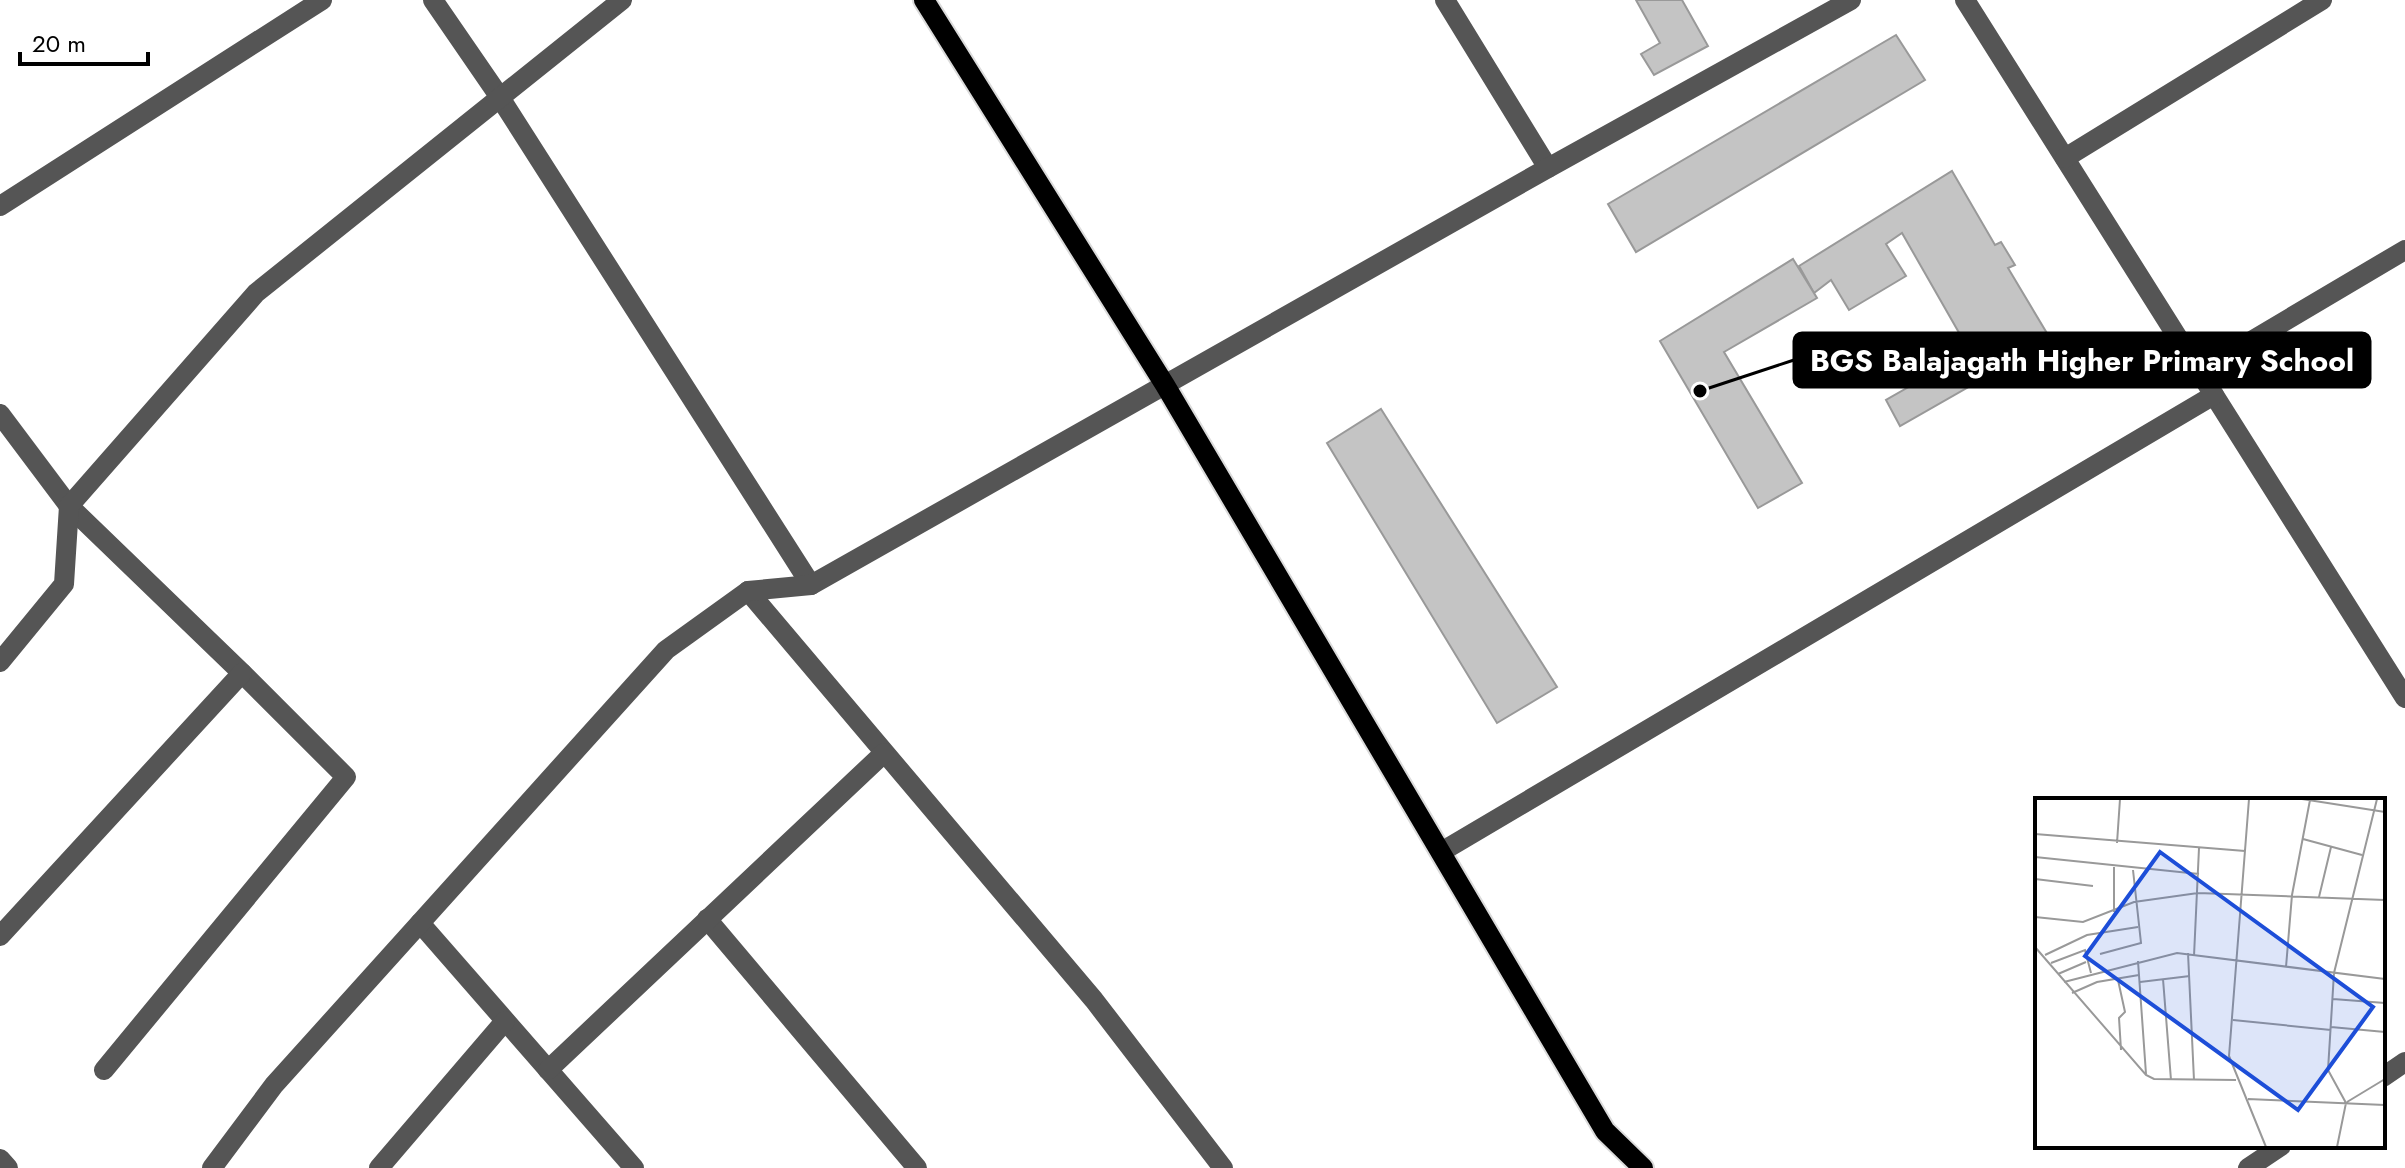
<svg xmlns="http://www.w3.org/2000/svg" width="2405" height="1168" viewBox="0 0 2405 1168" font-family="Jost,sans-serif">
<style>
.building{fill:#c4c4c4;stroke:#999;stroke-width:2}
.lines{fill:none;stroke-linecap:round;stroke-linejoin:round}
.major-casing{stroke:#dbdbdb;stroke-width:24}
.minor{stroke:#555;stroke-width:20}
.major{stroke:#000;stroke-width:20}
.inset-road{fill:none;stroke:#999;stroke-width:2}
.view{fill:#1d4ed8;fill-opacity:0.15;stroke:#1d4ed8;stroke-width:4}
.inset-edge{fill:none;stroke:#000;stroke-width:4}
.leader{fill:none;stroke:#000;stroke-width:3}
.callout-dot{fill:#000;stroke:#fff;stroke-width:3}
.callout{fill:#000;stroke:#000;stroke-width:3}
.callout-label{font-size:30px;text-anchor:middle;font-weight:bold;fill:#fff}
</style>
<rect width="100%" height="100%" fill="#fff"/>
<!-- building -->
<g class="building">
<polygon points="1636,0 1682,0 1708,46 1654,75 1641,54 1660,43"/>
<polygon points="1896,35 1925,80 1636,252 1608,204"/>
<polygon points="1952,171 1995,245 2001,242 2015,265 2008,268 2051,340 1900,426 1886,400 1970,352 1902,233 1886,244 1906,276 1849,310 1831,280 1814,293 1799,266"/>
<polygon points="1793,259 1817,298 1724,352 1802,483 1758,508 1660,341"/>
<polygon points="1381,409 1557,687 1497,723 1327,443"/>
</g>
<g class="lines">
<!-- major casing -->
<g class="major-casing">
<polyline id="major" points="924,0 1165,385 1605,1131 1643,1168"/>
</g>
<!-- minor -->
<g class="minor">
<polyline points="433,0 499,96 811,585"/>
<polyline points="1445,0 1548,168"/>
<polyline points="1965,0 2405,698"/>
<polyline points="2065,158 2322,0"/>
<polyline points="0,206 322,0"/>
<polyline points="2199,372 2405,250"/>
<polyline points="0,414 69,506 242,673 346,777 104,1070"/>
<polyline points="748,591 1094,1000 1223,1168"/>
<polyline points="0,662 64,584 69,506 256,293 622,0"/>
<polyline points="1441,852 2214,395"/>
<polyline points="707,919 917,1168"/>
<polyline points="420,923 634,1168"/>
<polyline points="0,936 242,673"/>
<polyline points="548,1070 884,753"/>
<polyline points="2383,1077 2405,1062"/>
<polyline points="0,1159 8,1168"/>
<polyline points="212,1168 274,1085 666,650 748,591 811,585 1548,168 1851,0"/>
<polyline points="379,1168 505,1021"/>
<polyline points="2248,1168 2281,1146"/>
</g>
<!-- major -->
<use href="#major" class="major"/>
</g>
<!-- overview -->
<g transform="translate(2035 798)">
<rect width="350" height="350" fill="#fff"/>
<path class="inset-road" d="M214 1 194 258 231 349M267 1 350 14M0 36 210 53M268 41 327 57M82 45 85 1M0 59 164 76M79 69V114M0 81 58 88M284 99 296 49M0 119 48 124 99 104 163 95 350 102M0 149 111 277 119 281 201 282M153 155 159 282M65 156 106 145 98 72M10 157 52 137 103 129M159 158 164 50M103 163 111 276M16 165 50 152 56 175M251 169 257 97 275 2M23 176 51 164M128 181 136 282M83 182 90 214 84 220 86 252M29 184 142 155 350 181M105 184 155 178M37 195 62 184 104 177M298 201 350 205M198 222 296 232M296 229 350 234M213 301 350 307M312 304 350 281M302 349 311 305 293 272 299 175 342 1"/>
<path class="view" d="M125 54 338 209 263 312 50 158Z"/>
<rect width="350" height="350" class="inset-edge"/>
</g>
<!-- callouts -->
<path class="leader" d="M1700 391L1794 360"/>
<circle class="callout-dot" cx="1700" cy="391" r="8"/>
<rect class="callout" x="1794" y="333" width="576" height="54" rx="8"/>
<g class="callout-label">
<text x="2082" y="371">BGS Balajagath Higher Primary School</text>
</g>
<!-- scale -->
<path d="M20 52v12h128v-12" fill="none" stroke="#000000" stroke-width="4"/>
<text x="32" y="52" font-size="24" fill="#000000" stroke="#ffffff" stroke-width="6" paint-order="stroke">20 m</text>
</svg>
